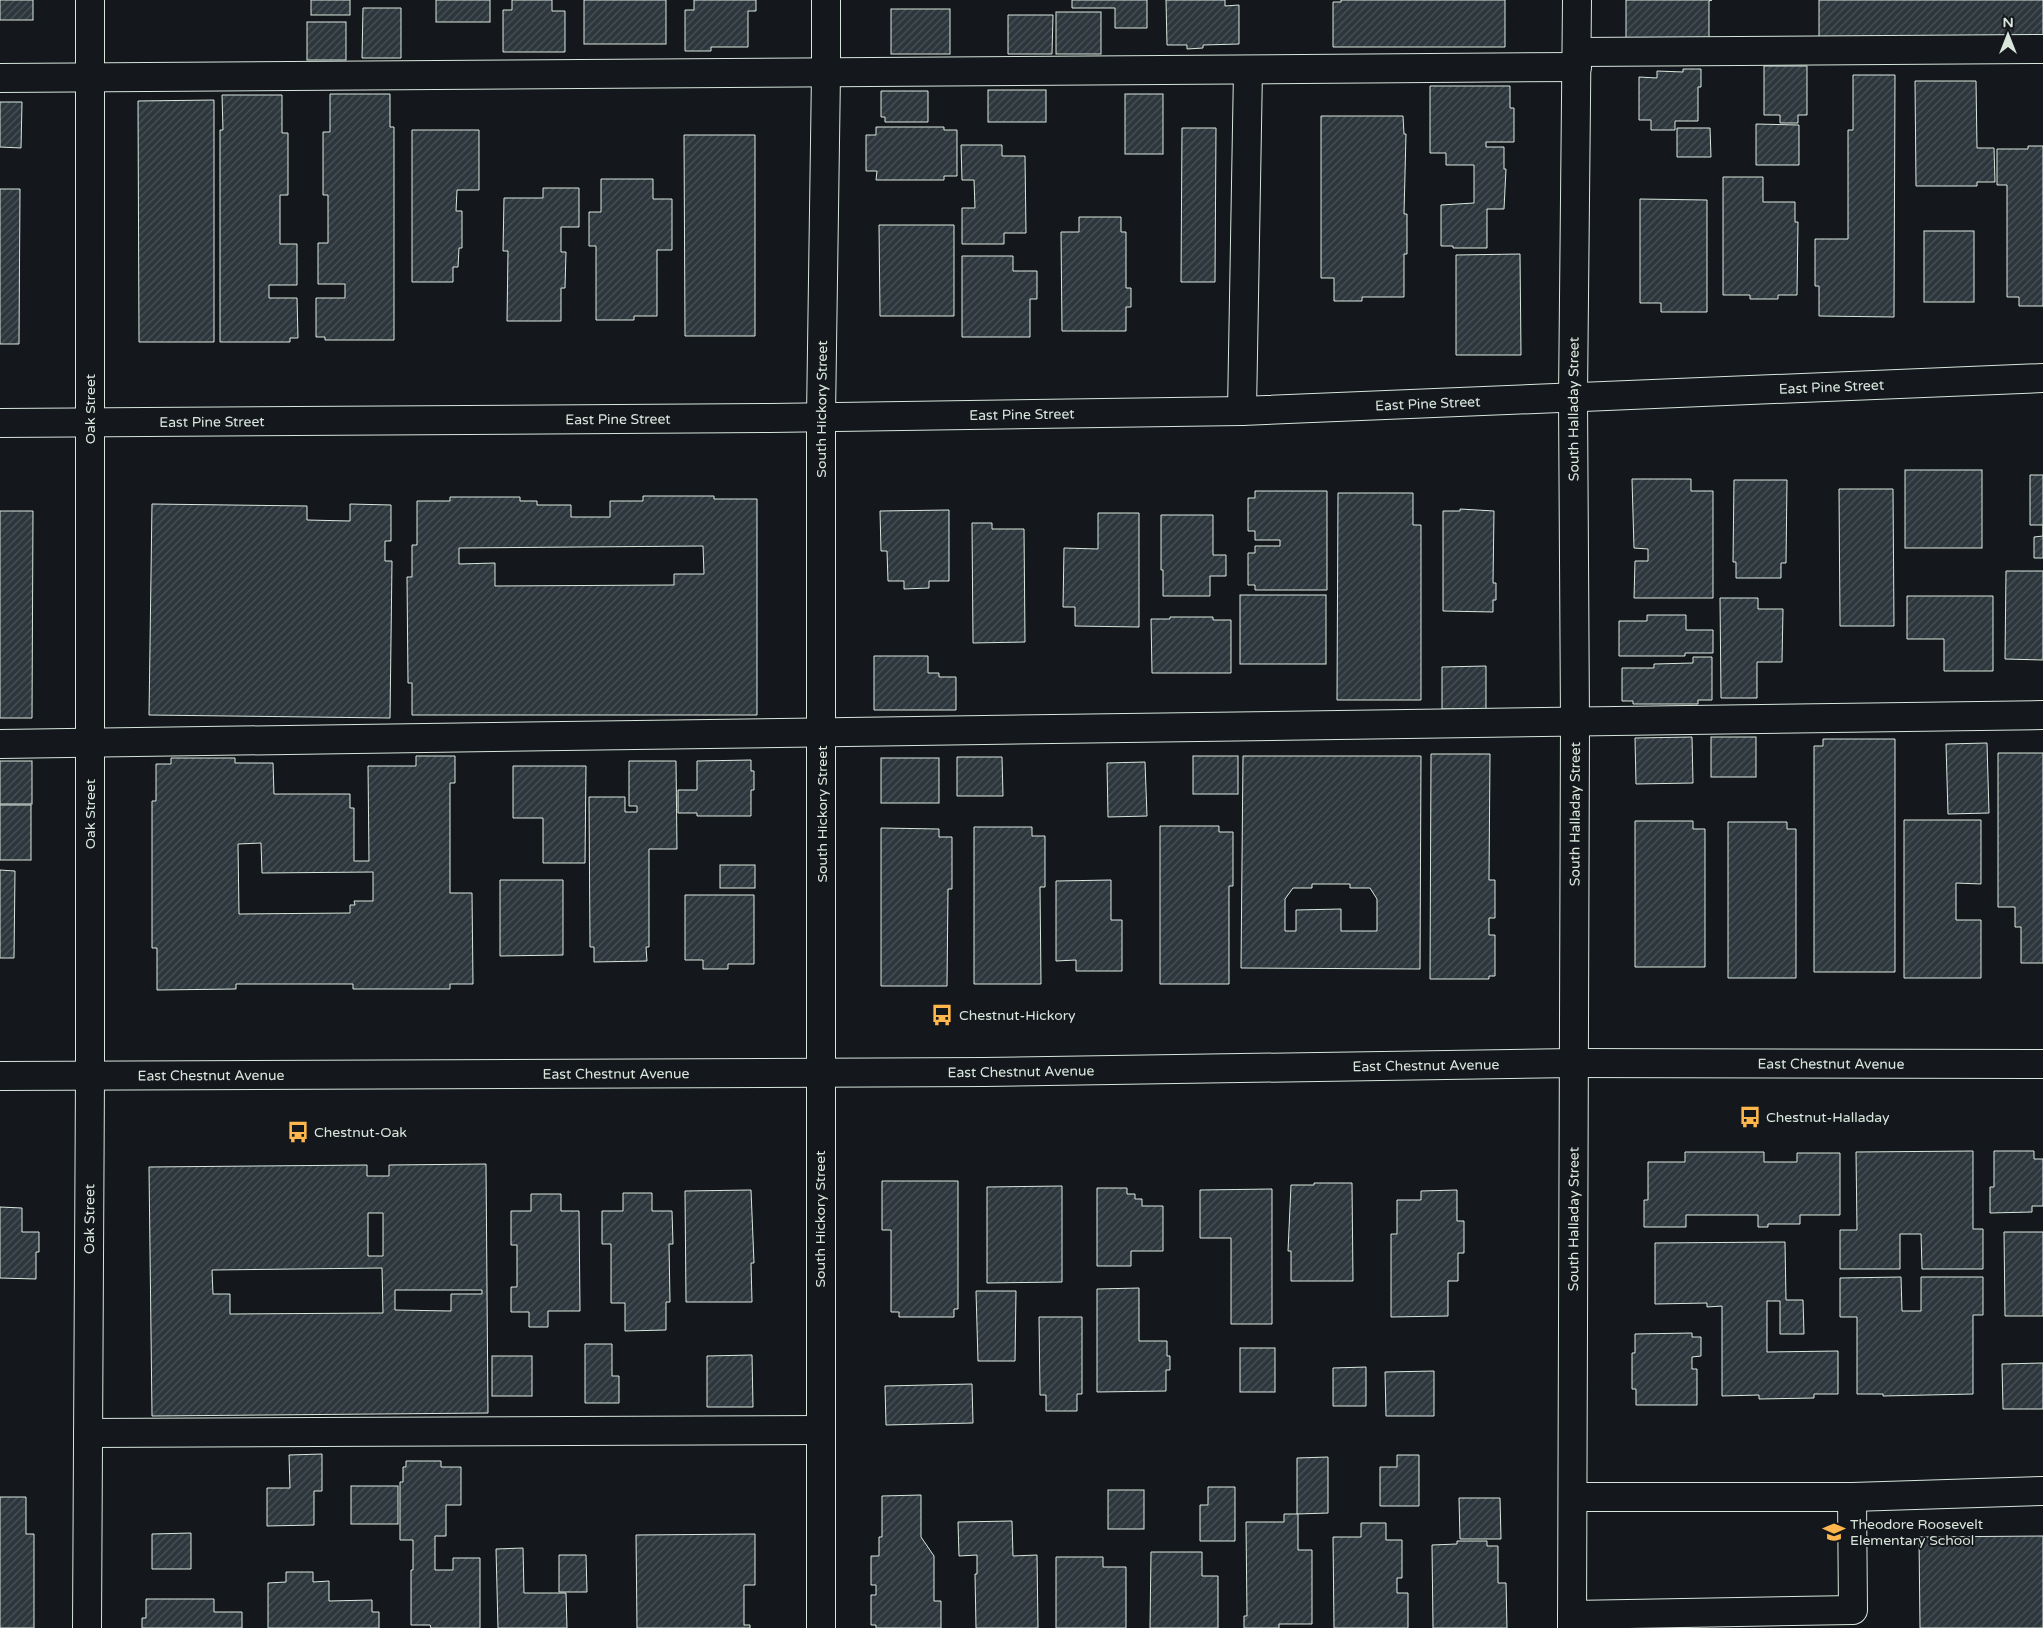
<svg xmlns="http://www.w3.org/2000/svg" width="2043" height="1628" viewBox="0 0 2043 1628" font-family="'Varela Round',sans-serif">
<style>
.building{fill:url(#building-hatch);stroke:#d8e6dc;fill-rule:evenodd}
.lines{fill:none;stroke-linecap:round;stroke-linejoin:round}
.minor-casing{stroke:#d8e6dc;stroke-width:30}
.minor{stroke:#14181c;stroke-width:28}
.labels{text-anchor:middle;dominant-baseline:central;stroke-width:4;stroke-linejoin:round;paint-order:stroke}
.street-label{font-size:14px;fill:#d8e6dc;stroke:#14181c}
.poi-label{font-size:14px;fill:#d8e6dc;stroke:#14181c;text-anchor:start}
</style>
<defs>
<pattern id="building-hatch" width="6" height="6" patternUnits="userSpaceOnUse" patternTransform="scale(1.25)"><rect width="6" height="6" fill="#2c363c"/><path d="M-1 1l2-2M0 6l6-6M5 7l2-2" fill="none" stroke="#4a5358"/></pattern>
</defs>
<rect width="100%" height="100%" fill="#14181c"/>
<!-- building -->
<g class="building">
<rect x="0" y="0" width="33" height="20"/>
<rect x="311" y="0" width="39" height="15"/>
<rect x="436" y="0" width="54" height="22"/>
<polygon points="512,0 552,0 552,11 565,11 565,52 503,52 503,10 512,10"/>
<rect x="584" y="0" width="82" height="44"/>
<polygon points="694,0 756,0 756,11 748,11 748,47 711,47 711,51 685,51 685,10 694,10"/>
<polygon points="1072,0 1147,0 1147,28 1115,28 1115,8 1072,8"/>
<polygon points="1166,0 1225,0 1225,6 1239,5 1239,44 1203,45 1203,48 1187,49 1187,45 1167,45"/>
<polygon points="1341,0 1505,0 1505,47 1333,47 1333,2 1341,2"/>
<polygon points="1626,0 1712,0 1709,1 1709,40 1626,39"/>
<polygon points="1819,0 2043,0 2043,36 1819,37"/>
<polygon points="363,8 401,8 401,58 362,58"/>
<rect x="891" y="9" width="59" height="45"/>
<rect x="1056" y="12" width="45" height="42"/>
<polygon points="1008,15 1053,15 1052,54 1008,54"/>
<rect x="307" y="22" width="39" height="38"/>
<polygon points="1764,66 1807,66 1807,115 1798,115 1798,123 1780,123 1780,115 1764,115"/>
<polygon points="1683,69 1701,69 1701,87 1698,87 1698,121 1675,121 1675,130 1651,130 1651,120 1639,120 1639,77 1657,78 1657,71 1683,72"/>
<polygon points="1853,75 1895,75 1894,317 1819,316 1819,286 1815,286 1815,239 1848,239 1848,130 1853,130"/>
<polygon points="1915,81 1976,81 1977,148 1994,148 1995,182 1977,182 1977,186 1916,186"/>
<polygon points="1430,86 1510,86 1510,108 1514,108 1514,142 1486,142 1486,147 1504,147 1504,169 1506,169 1504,209 1487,209 1487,248 1453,248 1453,246 1441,246 1441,205 1474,203 1474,165 1446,165 1446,153 1430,153"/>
<rect x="988" y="90" width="58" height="32"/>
<polygon points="881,91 928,91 928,122 885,122 885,117 881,117"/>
<polygon points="330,94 390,94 390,127 394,127 394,340 325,340 325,337 316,337 316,298 345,298 345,284 318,284 318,243 328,243 328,195 323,195 323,132 330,132"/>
<rect x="1125" y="94" width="38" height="60"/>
<polygon points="222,95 282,95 282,133 288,133 288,195 280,195 280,244 297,244 297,285 269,285 269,298 297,298 298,338 290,338 290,342 220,342 220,130 223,130"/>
<polygon points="214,100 214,342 139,342 138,101"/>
<polygon points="0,102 22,102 21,148 0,147"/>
<polygon points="1321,116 1403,116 1404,134 1406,134 1404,214 1407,214 1407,254 1404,254 1404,297 1362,297 1362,301 1334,301 1334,278 1321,278"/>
<polygon points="1756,124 1799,125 1799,165 1756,165"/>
<polygon points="876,127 944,127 944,130 957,130 957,176 944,176 944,180 876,180 877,171 866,171 866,135 876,135"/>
<polygon points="1182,128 1216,128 1215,282 1181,282"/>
<polygon points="1677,128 1710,128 1711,157 1677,157"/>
<polygon points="412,130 479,130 479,190 457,190 456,211 462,211 462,248 459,248 458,267 453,267 453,282 412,282"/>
<polygon points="684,135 755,135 755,336 685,336"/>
<polygon points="961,145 1002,145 1002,156 1025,156 1026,233 1004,233 1004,244 962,244 962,208 975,208 974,180 962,180"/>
<polygon points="2028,146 2043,146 2043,306 2019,306 2019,297 2007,297 2007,185 1997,185 1997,149 2028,149"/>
<polygon points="1723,177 1763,177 1763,202 1795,202 1795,222 1798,222 1797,295 1778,295 1778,299 1750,299 1750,295 1723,295"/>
<polygon points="601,179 653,179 653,199 672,199 672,250 657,250 657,316 634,316 634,320 596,320 596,246 589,246 589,212 601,212"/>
<polygon points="543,188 579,188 579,227 561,227 561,252 566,252 565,288 561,288 561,321 507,321 508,251 503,251 504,198 543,198"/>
<polygon points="0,189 20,189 19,344 0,344"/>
<polygon points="1640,199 1707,200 1707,312 1661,312 1661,303 1640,303"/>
<polygon points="1079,217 1121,217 1121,232 1126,232 1126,288 1131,288 1131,307 1126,307 1126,331 1062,331 1061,232 1079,232"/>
<polygon points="879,225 954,225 954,316 880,316"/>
<rect x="1924" y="231" width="50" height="71"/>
<polygon points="1520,254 1521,355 1456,355 1456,255"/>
<polygon points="962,256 1013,256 1013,271 1037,271 1037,299 1030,299 1030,337 962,337"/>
<rect x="1905" y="470" width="77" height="78"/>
<polygon points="2030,475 2043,475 2043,558 2034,558 2034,537 2043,536 2043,525 2030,525"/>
<polygon points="1632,479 1691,479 1691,491 1713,491 1713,598 1634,598 1635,561 1648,561 1648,549 1634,548"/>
<polygon points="1734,480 1787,480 1786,563 1781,563 1781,578 1736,578 1736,562 1733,562"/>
<polygon points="1839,489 1893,489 1894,626 1840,626"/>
<polygon points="1255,491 1327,491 1327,590 1255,590 1255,585 1248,585 1248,553 1255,553 1255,546 1280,546 1280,540 1255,540 1255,531 1248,531 1248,498 1255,498"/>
<polygon points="1338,493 1413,493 1413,525 1421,525 1421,700 1337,700"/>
<path d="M643 496H714V499H757V715H412V683H408L407 577H412V545H417V501H450V497H520V501H537V505H571V517H610V501H643ZM703 546 704 574H674V585L495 586V563L459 564V548Z"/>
<polygon points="152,504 307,506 307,520 350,521 350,504 391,505 391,541 385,541 385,561 392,561 390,718 149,715"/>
<polygon points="1460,509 1494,511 1493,583 1496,583 1496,600 1493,600 1493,612 1443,611 1443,511 1460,511"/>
<polygon points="949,510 949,581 929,581 929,588 904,589 904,581 888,581 887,551 881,551 880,511"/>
<polygon points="0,511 33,511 32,718 0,718"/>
<polygon points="1098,513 1139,513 1139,627 1075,626 1075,607 1063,607 1064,548 1098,549"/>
<polygon points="1161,515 1213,515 1213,555 1226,555 1226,576 1210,576 1210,596 1163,596 1163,570 1161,570"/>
<polygon points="972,523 992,523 992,529 1024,529 1025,642 973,643"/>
<polygon points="2006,571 2043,571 2043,660 2005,659"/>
<rect x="1240" y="595" width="86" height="69"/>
<polygon points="1907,596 1993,596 1993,671 1944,671 1944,639 1907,639"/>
<polygon points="1720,598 1758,598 1758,609 1783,609 1782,662 1757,662 1757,698 1721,698"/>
<polygon points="1647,615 1686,615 1686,630 1713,630 1713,653 1685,653 1685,656 1619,656 1619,621 1647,621"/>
<polygon points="1170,617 1213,617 1213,620 1231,620 1231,673 1152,673 1151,619 1170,619"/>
<polygon points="874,656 928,656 928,673 939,673 939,677 956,677 956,710 874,710"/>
<polygon points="1693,657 1712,657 1712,700 1698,700 1698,704 1633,704 1633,701 1622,701 1622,668 1654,668 1654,664 1693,663"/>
<polygon points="1486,666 1486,709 1442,709 1442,667"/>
<polygon points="1692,737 1693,783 1636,784 1635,738"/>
<rect x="1711" y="737" width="45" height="40"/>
<polygon points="1823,739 1895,739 1895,972 1814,972 1814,746 1823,746"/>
<polygon points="1987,743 1989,813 1948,814 1946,744"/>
<polygon points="1998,753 2043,753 2043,963 2021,963 2021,927 2015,927 2015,907 1998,907"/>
<polygon points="1431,754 1490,754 1489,880 1495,880 1495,918 1489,918 1489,935 1495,935 1495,976 1489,976 1489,979 1430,979"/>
<path d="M416 756H455V783H450V893H472L473 984H450V989H353V984H236V989L157 990V948H152V801H156V764H171V758H235V763H273L274 794H350V808H354V861H369L368 766H416ZM261 843 262 873 373 872V901H354L355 905H350V913L239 914 238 844Z"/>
<rect x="1193" y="756" width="45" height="38"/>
<path d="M1243 756H1421L1420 969 1241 968ZM1312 884H1350V888H1370L1377 899V931H1341V909L1296 910V931H1285V899L1293 888H1312Z"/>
<polygon points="957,757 1002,757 1003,796 957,796"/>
<rect x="881" y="758" width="58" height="45"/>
<polygon points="751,760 751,771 754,771 754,790 751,790 751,816 697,816 697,813 678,813 678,790 697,790 697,761"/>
<rect x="0" y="761" width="32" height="43"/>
<polygon points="629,761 676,761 677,849 649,849 649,947 646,947 647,961 594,962 594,947 590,947 589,797 625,797 625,812 637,812 637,806 629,806"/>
<polygon points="1145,762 1147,816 1108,817 1107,763"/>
<polygon points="513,766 586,766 585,863 543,863 543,818 513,818"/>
<rect x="0" y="805" width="31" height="55"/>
<polygon points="1904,820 1981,820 1981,884 1956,883 1956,920 1981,920 1981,978 1904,978"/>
<polygon points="1635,821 1693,821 1693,829 1705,829 1705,967 1635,967"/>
<polygon points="1728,822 1787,822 1787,829 1796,829 1796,978 1728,978"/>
<polygon points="1160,826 1219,826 1219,832 1233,832 1233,886 1229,886 1229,984 1160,984"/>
<polygon points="974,827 1032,827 1032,836 1045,836 1045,887 1040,887 1041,984 974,984"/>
<polygon points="881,828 939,829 939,837 952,837 952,889 948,889 947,986 881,986"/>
<rect x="720" y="865" width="35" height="23"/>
<polygon points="0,870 15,871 14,958 0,958"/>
<polygon points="500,880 563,880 563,955 500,956"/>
<polygon points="1111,880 1111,920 1122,920 1122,971 1076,971 1076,960 1056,961 1056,881"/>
<polygon points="685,895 754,895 754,964 728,964 728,969 703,969 703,960 685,960"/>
<polygon points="1973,1151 1973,1229 1983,1229 1983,1269 1922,1269 1921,1234 1900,1234 1900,1269 1840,1269 1840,1230 1857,1230 1856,1152"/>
<polygon points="1994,1151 2034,1151 2034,1159 2043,1159 2043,1206 2032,1206 2032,1212 1990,1213 1990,1187 1994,1187"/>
<polygon points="1685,1152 1764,1152 1764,1162 1797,1162 1797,1153 1840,1153 1840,1215 1800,1215 1800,1224 1768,1224 1768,1227 1758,1227 1758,1215 1686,1215 1686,1227 1644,1227 1644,1200 1648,1200 1648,1162 1685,1162"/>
<path d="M486 1164 488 1413 152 1416 149 1167 367 1165V1176H389V1165ZM368 1213H383V1256H368ZM382 1268 383 1313 230 1314V1294H213L212 1270ZM395 1290H482V1294H451V1311L395 1310Z"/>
<polygon points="882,1181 958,1181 958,1309 954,1309 954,1317 899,1317 899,1312 891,1312 891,1230 882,1230"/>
<polygon points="1314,1183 1352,1183 1353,1281 1291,1281 1291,1251 1288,1251 1291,1185 1314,1185"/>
<polygon points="1062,1186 1062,1282 987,1283 987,1187"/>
<polygon points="1097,1188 1127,1188 1127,1194 1135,1194 1135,1199 1142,1199 1142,1206 1163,1206 1163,1251 1131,1251 1131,1266 1097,1266"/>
<polygon points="1272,1189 1272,1324 1231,1324 1231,1238 1200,1238 1200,1190"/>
<polygon points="751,1190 754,1263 751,1263 752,1302 686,1302 685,1191"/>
<polygon points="1457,1190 1457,1221 1464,1221 1464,1253 1458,1253 1458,1281 1448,1281 1448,1316 1391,1317 1391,1234 1397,1234 1397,1200 1421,1200 1421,1191"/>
<polygon points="623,1193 652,1193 652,1211 672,1211 673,1244 669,1244 670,1302 666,1302 666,1330 625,1331 625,1303 611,1303 611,1244 602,1244 602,1211 623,1211"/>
<polygon points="531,1194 561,1194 561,1211 579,1211 580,1311 548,1311 548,1327 529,1327 529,1312 511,1312 511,1287 517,1287 517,1245 511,1245 511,1211 531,1211"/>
<polygon points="0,1207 22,1208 22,1232 39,1232 39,1252 36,1252 36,1279 0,1278"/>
<polygon points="2004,1232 2043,1232 2043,1316 2005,1316"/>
<polygon points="1785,1242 1786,1300 1803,1300 1804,1334 1780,1334 1780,1301 1767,1301 1767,1352 1838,1351 1838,1394 1814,1394 1814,1398 1759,1399 1759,1395 1722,1396 1722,1306 1707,1307 1707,1303 1655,1304 1655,1243"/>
<polygon points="1901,1277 1902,1311 1921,1311 1921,1277 1983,1277 1983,1315 1973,1315 1973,1394 1883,1396 1883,1394 1857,1394 1857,1317 1840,1317 1840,1278"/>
<polygon points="1139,1288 1139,1341 1167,1341 1167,1356 1170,1356 1170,1370 1166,1370 1166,1391 1097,1392 1097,1289"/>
<polygon points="976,1291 1016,1291 1015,1361 978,1361"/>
<polygon points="1039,1317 1082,1317 1082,1394 1077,1394 1077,1411 1046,1411 1046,1395 1040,1395"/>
<polygon points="1692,1333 1692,1337 1701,1337 1701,1356 1692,1357 1692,1369 1697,1369 1697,1405 1636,1405 1636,1389 1632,1389 1632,1353 1635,1353 1635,1334"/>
<polygon points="585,1344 612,1344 612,1376 619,1376 619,1403 585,1403"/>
<rect x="1240" y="1348" width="35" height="44"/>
<polygon points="752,1355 753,1407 707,1407 707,1356"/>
<rect x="492" y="1356" width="40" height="40"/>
<polygon points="2043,1363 2043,1409 2003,1409 2002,1364"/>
<polygon points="1366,1367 1366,1406 1333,1406 1333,1368"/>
<polygon points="1434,1371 1434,1416 1386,1416 1385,1372"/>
<polygon points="972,1384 973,1423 886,1425 885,1386"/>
<polygon points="322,1454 322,1491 314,1491 314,1525 267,1526 267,1488 290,1488 289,1455"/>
<polygon points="1397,1455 1419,1455 1419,1506 1380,1506 1380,1467 1397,1467"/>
<polygon points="1328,1457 1328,1513 1297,1514 1297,1458"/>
<polygon points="406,1461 441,1461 441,1467 461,1467 461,1505 446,1505 446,1536 435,1536 435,1570 453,1570 453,1558 480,1558 480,1628 431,1628 430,1625 411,1625 411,1570 413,1570 413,1540 400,1540 400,1482 403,1482 403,1467 406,1467"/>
<rect x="351" y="1486" width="47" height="38"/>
<polygon points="1208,1487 1235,1487 1235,1541 1200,1541 1200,1505 1208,1505"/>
<rect x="1108" y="1490" width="36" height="39"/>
<polygon points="921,1495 921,1537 934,1556 934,1601 941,1601 941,1628 876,1628 876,1625 871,1625 871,1595 876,1595 876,1585 871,1585 871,1556 879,1556 879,1537 882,1537 882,1496"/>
<polygon points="0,1497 26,1497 26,1534 34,1534 34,1628 0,1628"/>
<polygon points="1459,1498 1500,1498 1501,1539 1460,1539"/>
<polygon points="1284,1514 1298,1514 1298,1550 1312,1550 1312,1624 1279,1624 1279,1628 1244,1628 1244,1616 1247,1616 1246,1522 1284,1522"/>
<polygon points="1012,1521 1013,1556 1037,1555 1038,1628 976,1628 975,1574 977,1574 977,1555 959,1556 958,1522"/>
<polygon points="1361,1523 1386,1523 1386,1540 1402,1540 1402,1578 1397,1578 1397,1593 1408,1593 1408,1628 1334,1628 1333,1537 1361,1537"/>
<polygon points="191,1533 191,1569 152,1569 152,1534"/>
<polygon points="755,1534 755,1585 744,1585 744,1625 750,1625 750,1628 637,1628 636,1535"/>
<polygon points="2043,1536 2043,1628 1920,1628 1919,1537"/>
<polygon points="1457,1541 1487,1541 1487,1546 1498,1546 1498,1583 1506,1583 1507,1628 1433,1628 1432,1545 1457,1544"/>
<polygon points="523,1548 524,1593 566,1593 567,1628 498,1628 496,1549"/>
<polygon points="1151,1552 1202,1552 1202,1576 1218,1576 1218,1628 1150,1628"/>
<polygon points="559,1555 586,1555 587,1592 559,1592"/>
<polygon points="1056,1557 1103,1557 1103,1567 1126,1567 1126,1628 1056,1628"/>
<polygon points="286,1572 313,1572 313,1582 329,1581 329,1601 372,1600 372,1612 379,1612 379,1628 268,1628 268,1583 286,1582"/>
<polygon points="146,1599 214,1599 214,1612 242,1612 242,1628 142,1628 142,1618 146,1618"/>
</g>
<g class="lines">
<!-- minor casing -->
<g class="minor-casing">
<g id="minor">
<polyline points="1577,52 2043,49"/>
<polyline points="0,78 1577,67"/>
<polyline points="1242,411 1248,70"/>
<path id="s1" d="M0 423 770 418 1242 411 2043 378"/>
<polyline points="0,744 2043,715"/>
<path id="s2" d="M0 1076 984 1072 1574 1063 2043 1064"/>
<polyline points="88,1433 821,1430"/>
<polyline points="1852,1497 2043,1491"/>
<polyline points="1572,1615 1853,1610 1852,1497 1573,1497"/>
<path id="s3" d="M87 1628 90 1075V0"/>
<path id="s4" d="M821 1628V417L826 73V0"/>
<path id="s5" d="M1572 1628 1575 722 1573 397 1577 0"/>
</g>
</g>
<!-- minor -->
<use href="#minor" class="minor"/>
</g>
<!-- icons -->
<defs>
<g id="bus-bare" transform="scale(1.725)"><path d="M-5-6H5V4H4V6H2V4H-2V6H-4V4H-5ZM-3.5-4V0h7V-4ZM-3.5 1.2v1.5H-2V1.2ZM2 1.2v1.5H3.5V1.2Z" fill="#ffb74d" stroke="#14181c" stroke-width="2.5" paint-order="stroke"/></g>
<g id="school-bare" transform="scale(1.725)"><path d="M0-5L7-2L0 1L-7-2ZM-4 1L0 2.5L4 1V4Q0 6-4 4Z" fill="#ffb74d" stroke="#14181c" stroke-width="2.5" paint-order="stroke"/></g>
</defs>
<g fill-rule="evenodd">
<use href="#bus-bare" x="942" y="1015"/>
<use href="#bus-bare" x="1750" y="1117"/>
<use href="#bus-bare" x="298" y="1132"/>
<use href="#school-bare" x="1834" y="1532"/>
</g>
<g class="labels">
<!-- street labels -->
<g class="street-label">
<text stroke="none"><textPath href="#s1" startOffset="1832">East Pine Street</textPath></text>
<text stroke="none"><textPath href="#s1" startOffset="1428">East Pine Street</textPath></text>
<text transform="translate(90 409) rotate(-90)">Oak Street</text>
<text stroke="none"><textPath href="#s4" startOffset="1219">South Hickory Street</textPath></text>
<text stroke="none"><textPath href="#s5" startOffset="1219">South Halladay Street</textPath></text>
<text stroke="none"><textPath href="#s1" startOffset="1022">East Pine Street</textPath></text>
<text stroke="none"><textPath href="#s1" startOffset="618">East Pine Street</textPath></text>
<text stroke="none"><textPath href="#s1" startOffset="212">East Pine Street</textPath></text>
<text transform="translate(90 814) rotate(-90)">Oak Street</text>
<text transform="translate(822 814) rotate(-90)">South Hickory Street</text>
<text stroke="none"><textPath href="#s5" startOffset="814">South Halladay Street</textPath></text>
<text stroke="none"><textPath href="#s2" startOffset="1831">East Chestnut Avenue</textPath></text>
<text stroke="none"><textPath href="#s2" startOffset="1426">East Chestnut Avenue</textPath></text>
<text stroke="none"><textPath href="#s2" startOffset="1021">East Chestnut Avenue</textPath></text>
<text stroke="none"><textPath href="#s2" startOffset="616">East Chestnut Avenue</textPath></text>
<text stroke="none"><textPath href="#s2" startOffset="211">East Chestnut Avenue</textPath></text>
<text stroke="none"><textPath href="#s3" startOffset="409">Oak Street</textPath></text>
<text transform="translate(820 1219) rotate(-90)">South Hickory Street</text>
<text stroke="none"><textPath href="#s5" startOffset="409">South Halladay Street</textPath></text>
</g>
<!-- poi labels -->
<g class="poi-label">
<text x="959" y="1015">Chestnut-Hickory</text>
<text x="1766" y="1117">Chestnut-Halladay</text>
<text x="314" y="1132">Chestnut-Oak</text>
<text x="1850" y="1524">Theodore Roosevelt<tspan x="1850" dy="16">Elementary School</tspan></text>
</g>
</g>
<!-- north arrow -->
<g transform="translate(2008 35)" stroke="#14181c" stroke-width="4" paint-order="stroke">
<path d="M0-4L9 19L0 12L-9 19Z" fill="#d8e6dc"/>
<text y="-8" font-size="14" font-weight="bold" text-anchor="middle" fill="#d8e6dc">N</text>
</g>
</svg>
